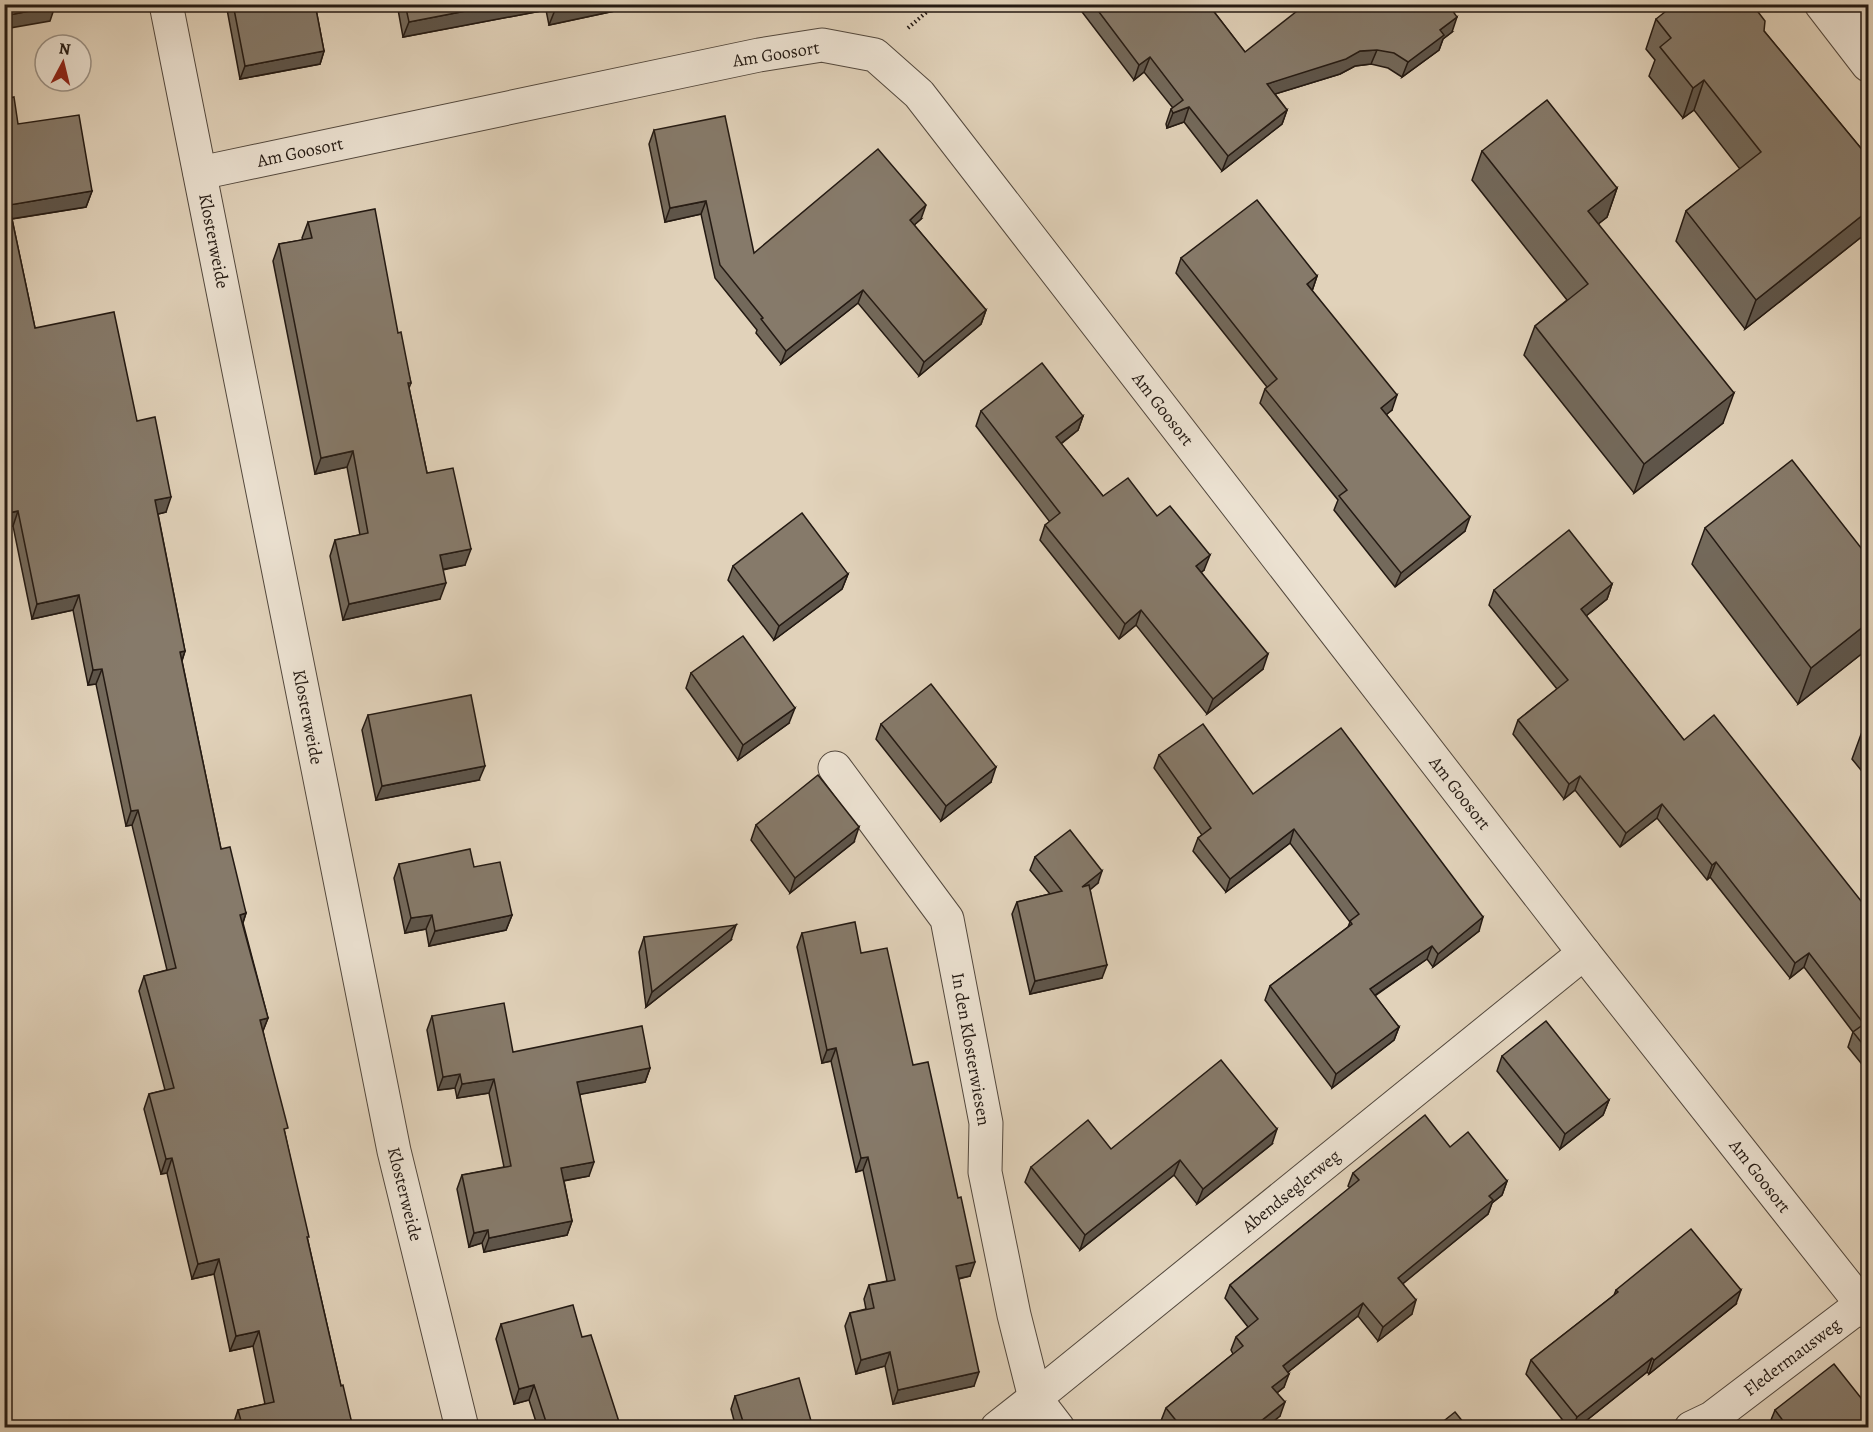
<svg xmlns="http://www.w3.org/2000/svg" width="1873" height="1432" viewBox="0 0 1873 1432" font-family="Alegreya,serif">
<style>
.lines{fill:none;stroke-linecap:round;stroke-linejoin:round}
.minor-casing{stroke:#53483d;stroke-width:35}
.path{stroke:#241a13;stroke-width:4;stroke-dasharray:1.5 3;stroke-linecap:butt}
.minor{stroke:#ece2d2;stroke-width:33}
.wall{fill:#73695b;stroke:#241a13;stroke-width:1.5}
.shaded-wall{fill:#5e554a;stroke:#241a13;stroke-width:1.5}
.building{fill:#867a6a;stroke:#241a13;stroke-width:1.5}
.labels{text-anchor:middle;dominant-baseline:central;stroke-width:6;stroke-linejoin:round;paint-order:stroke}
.street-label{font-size:18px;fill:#241a13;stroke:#ece2d2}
</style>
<rect width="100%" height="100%" fill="#e1d2ba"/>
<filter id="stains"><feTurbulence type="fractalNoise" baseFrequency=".00333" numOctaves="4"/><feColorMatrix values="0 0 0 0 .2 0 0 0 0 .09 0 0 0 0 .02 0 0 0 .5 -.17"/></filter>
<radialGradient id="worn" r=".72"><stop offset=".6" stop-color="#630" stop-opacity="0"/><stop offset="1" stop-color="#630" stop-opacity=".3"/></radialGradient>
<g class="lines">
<!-- minor casing -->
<g class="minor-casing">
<g id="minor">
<polyline points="166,4 394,1151 462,1428"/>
<polyline points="1821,4 1868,65"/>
<polyline points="1840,27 1868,4"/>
<polyline points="200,173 759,55 822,45 875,55 919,94 1584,953 1868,1312"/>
<polyline points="835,768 947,919 986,1123 985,1172 1014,1315 1035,1398 1058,1428"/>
<polyline points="997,1428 1035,1398 1584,953"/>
<polyline points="1691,1428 1712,1418 1862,1304"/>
</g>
</g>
<!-- path -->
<polyline class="path" points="908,28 936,4"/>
<!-- minor -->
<use href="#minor" class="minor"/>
</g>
<!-- wall -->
<g class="wall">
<polygon points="226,4 315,4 324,51 320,64 240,79"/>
<polygon points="397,4 621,4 619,10 549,25 546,10 403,37"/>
<polygon points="1076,4 1208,4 1245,52 1452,32 1443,39 1439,50 1402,77 1388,68 1371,64 1355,66 1340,74 1275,94 1287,110 1282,124 1222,171 1184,122 1167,128 1166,124 1171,109 1173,108 1144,72 1134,80"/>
<polygon points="1656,19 1764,31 1869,158 1869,231 1745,329 1676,241 1686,211 1740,169 1694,110 1683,118 1649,76 1655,60 1646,49"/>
<polygon points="4,99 18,124 92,191 86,207 12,219 35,328 137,421 166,512 158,514 185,651 182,661 221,849 246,913 243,923 268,1018 263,1031 308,1241 341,1386 353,1428 234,1428 233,1425 238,1410 265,1404 253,1346 230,1351 214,1274 192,1279 167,1173 161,1174 144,1109 149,1094 165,1090 139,991 144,976 167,970 132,825 126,826 96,684 88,685 73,610 32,619 13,526"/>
<polygon points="654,130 754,253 921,219 914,225 986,310 981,324 919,376 858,303 781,364 756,333 757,330 715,278 701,214 665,222 649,144"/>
<polygon points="1482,151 1617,188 1607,217 1598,224 1723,423 1634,493 1524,355 1535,326 1567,300 1472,180"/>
<polygon points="308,222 398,333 411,383 409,388 427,473 465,565 443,570 440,599 343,620 330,556 335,540 360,535 347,467 315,474 273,261 279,244 303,240 302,238"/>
<polygon points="1181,258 1317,276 1312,291 1392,410 1386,414 1465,531 1395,587 1334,510 1338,500 1260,403 1265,389 1267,387 1176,273"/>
<polygon points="981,411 1083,416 1078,430 1061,444 1103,496 1157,516 1204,570 1201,572 1263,669 1207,714 1136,625 1119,639 1040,540 1045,525 1050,522 976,426"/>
<polygon points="1705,528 1869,558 1869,648 1798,704 1692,564"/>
<polygon points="733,566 848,574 842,589 774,640 728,580"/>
<polygon points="1612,584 1607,599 1586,616 1684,740 1869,911 1869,1073 1848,1047 1853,1032 1804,967 1790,978 1710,877 1707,880 1657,818 1620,847 1575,790 1564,799 1513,734 1518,720 1557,689 1489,605 1494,590"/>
<polygon points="691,673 789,723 738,760 686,688"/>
<polygon points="368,715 479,780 376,800 362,730"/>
<polygon points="881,724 991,782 941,821 876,739"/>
<polygon points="1869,724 1869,780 1852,759 1863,729"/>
<polygon points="1159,755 1253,794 1479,931 1433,967 1427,959 1375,996 1399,1027 1394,1040 1332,1088 1265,1000 1270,986 1348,927 1350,922 1290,843 1226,892 1193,851 1198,838 1202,835 1154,768"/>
<polygon points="756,825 854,842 790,893 751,840"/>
<polygon points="1035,857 1098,883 1090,889 1102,978 1030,994 1012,914 1017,902 1050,894 1030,870"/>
<polygon points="399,864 474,867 512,915 506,930 429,946 426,929 405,933 394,878"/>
<polygon points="802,933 861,953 913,1065 970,1276 959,1279 974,1386 893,1404 885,1366 856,1374 845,1326 850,1313 866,1309 864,1299 869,1285 887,1281 863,1170 856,1172 831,1061 822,1063 797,947"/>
<polygon points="644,937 731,940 646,1007 639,952"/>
<polygon points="432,1016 513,1052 650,1068 645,1082 580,1094 589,1176 564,1181 572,1221 567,1235 484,1252 482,1243 469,1247 457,1189 462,1175 504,1167 489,1093 457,1098 455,1088 438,1090 427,1030"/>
<polygon points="1502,1056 1609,1100 1603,1115 1560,1149 1497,1071"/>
<polygon points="1272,1144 1197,1204 1174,1175 1080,1250 1025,1182 1031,1167 1111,1149"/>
<polygon points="1450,1147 1507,1181 1502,1195 1492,1203 1488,1214 1403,1283 1412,1314 1378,1341 1358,1316 1288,1372 1284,1387 1277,1393 1280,1416 1265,1428 1166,1428 1161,1421 1166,1408 1233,1354 1231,1350 1236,1337 1248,1327 1225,1298 1230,1285 1350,1188 1348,1186 1353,1173"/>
<polygon points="1616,1290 1736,1304 1649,1374 1647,1372 1577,1428 1569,1428 1526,1374 1531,1360 1614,1295"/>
<polygon points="501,1324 582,1337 621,1428 538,1428 529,1400 514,1404 496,1339"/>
<polygon points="735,1396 813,1428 736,1428 731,1409"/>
<polygon points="1775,1410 1869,1428 1771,1428 1769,1425"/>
</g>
<!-- shaded-wall -->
<g class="shaded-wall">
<polygon points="502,4 548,4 546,10 403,37 409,22"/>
<polygon points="581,4 621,4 619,10 549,25 555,10"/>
<polygon points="55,6 50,21 4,29 4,16"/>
<polygon points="1457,17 1452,32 1443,39 1439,50 1402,77 1408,62 1440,30"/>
<polygon points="1377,50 1371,64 1355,66 1340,74 1262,98 1267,84 1360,51"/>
<polygon points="324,51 320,64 240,79 245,66"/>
<polygon points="1150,57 1144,72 1134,80 1139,65"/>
<polygon points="1704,80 1694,110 1683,118 1693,88"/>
<polygon points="1189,107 1184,122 1167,128 1173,113"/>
<polygon points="1287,110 1282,124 1222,171 1228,156"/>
<polygon points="1617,188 1607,217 1578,240 1588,211"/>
<polygon points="92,191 86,207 4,220 9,205"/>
<polygon points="706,201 701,214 665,222 670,208"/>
<polygon points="926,205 921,219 905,233 910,220"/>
<polygon points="1869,210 1869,231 1745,329 1756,300"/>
<polygon points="1317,276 1312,291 1307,284"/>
<polygon points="863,290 858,303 781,364 786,351"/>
<polygon points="986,310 981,324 919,376 924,362"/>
<polygon points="1734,393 1723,423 1634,493 1644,464"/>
<polygon points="1397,395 1392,410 1376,423 1381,408"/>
<polygon points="1083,416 1078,430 1050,452 1056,437"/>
<polygon points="353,451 347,467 315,474 321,458"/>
<polygon points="171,497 166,512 150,516 155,500"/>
<polygon points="18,511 13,526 4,528 4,514"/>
<polygon points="1470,517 1465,531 1395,587 1401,573"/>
<polygon points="471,549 465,565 434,571 440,555"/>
<polygon points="1210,555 1204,570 1191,581 1196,566"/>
<polygon points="848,574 842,589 774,640 779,626"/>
<polygon points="446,583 440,599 343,620 349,604"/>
<polygon points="1612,584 1607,599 1576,624 1581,609"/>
<polygon points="79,595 73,610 32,619 37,604"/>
<polygon points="1141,610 1136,625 1119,639 1125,624"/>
<polygon points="1869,622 1869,648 1798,704 1811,668"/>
<polygon points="185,651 180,666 180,652"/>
<polygon points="1268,654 1263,669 1207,714 1213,699"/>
<polygon points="102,669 96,684 88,685 93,670"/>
<polygon points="795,708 789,723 738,760 743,745"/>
<polygon points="485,766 479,780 376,800 382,786"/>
<polygon points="996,767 991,782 941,821 946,806"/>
<polygon points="1580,776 1575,790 1564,799 1569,784"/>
<polygon points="1662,804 1657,818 1620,847 1626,833"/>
<polygon points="138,810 132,825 126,826 131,811"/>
<polygon points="859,827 854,842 790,893 795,878"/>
<polygon points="1294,829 1290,843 1226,892 1230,879"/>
<polygon points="1716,862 1710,877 1707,880 1712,865"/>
<polygon points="1102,871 1098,883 1078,900 1082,887"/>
<polygon points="246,913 241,928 240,915"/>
<polygon points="432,915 426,929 405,933 411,918"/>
<polygon points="512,915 506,930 429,946 435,931"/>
<polygon points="1483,917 1479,931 1433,967 1438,954"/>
<polygon points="736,925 731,940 646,1007 652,992"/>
<polygon points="1432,946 1427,959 1365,1002 1370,989"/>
<polygon points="1809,953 1804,967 1790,978 1795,963"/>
<polygon points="1107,965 1102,978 1030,994 1035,981"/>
<polygon points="268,1018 262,1033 260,1020"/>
<polygon points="1399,1027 1394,1040 1332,1088 1336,1074"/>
<polygon points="836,1048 831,1061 822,1063 827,1050"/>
<polygon points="650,1068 645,1082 572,1096 577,1082"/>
<polygon points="460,1074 455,1088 438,1090 443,1077"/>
<polygon points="494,1079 489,1093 457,1098 462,1084"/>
<polygon points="1609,1100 1603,1115 1560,1149 1565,1134"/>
<polygon points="1277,1129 1272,1144 1197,1204 1203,1189"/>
<polygon points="868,1157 863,1170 856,1172 861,1158"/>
<polygon points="172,1158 167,1173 161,1174 166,1159"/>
<polygon points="1180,1160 1174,1175 1080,1250 1085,1235"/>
<polygon points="594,1162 589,1176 556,1182 561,1168"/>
<polygon points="1507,1181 1502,1195 1492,1203 1488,1214 1394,1291 1398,1278 1489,1196"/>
<polygon points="572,1221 567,1235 484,1252 489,1238"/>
<polygon points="488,1230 482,1243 469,1247 474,1233"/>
<polygon points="219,1259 214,1274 192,1279 198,1264"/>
<polygon points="975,1262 970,1276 951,1280 956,1266"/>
<polygon points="1741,1290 1736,1304 1649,1374 1654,1360"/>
<polygon points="1416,1300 1412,1314 1378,1341 1383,1327"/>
<polygon points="1363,1303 1358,1316 1278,1380 1283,1366"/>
<polygon points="259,1331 253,1346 230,1351 236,1336"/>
<polygon points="890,1352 885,1366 856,1374 861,1360"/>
<polygon points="1652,1358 1647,1372 1577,1428 1573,1428 1577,1417"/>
<polygon points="979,1372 974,1386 893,1404 898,1390"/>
<polygon points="1289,1374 1284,1387 1268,1400 1272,1387"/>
<polygon points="534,1385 529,1400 514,1404 519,1389"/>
<polygon points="1285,1402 1280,1416 1265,1428 1252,1428"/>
</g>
<!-- building -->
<g class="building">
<polygon points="4,4 55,4 55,6 4,16"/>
<polygon points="233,4 315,4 324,51 245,66"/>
<polygon points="405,4 502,4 409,22"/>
<polygon points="553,4 581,4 555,10"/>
<polygon points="1093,4 1208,4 1245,52 1306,4 1448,4 1457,17 1440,30 1444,35 1408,62 1394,53 1377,50 1360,51 1346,59 1267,84 1287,110 1228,156 1189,107 1173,113 1171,109 1183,100 1150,57 1139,65"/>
<polygon points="1675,4 1752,4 1765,21 1764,31 1869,158 1869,210 1756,300 1686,211 1761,152 1704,80 1693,88 1660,47 1671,38 1656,19"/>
<polygon points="14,97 18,124 79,115 92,191 9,205 35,328 114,312 137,421 155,417 171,497 155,500 185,651 180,652 221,849 230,847 246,913 240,915 268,1018 260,1020 288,1128 284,1129 309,1237 307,1237 341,1386 343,1385 353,1428 243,1428 238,1410 274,1402 259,1331 236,1336 219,1259 198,1264 172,1158 166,1159 149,1094 174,1088 144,976 176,968 138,810 131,811 102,669 93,670 79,595 37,604 18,511 4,514 4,99"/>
<polygon points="1547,100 1617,188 1588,211 1734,393 1644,464 1535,326 1588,284 1482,151"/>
<polygon points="725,116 754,253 878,149 926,205 910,220 986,310 924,362 863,290 786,351 761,319 763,318 720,265 706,201 670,208 654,130"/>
<polygon points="1257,200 1317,276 1307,284 1397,395 1381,408 1470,517 1401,573 1339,496 1347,490 1265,389 1277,379 1181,258"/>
<polygon points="375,209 398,333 401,332 411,383 408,383 427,473 453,468 471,549 440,555 446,583 349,604 335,540 368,533 353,451 321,458 279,244 312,238 308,222"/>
<polygon points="1042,363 1083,416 1056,437 1103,496 1128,478 1157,516 1170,506 1210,555 1196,566 1268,654 1213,699 1141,610 1125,624 1045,525 1060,513 981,411"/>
<polygon points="1792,460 1869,558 1869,622 1811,668 1705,528"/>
<polygon points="802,513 848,574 779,626 733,566"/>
<polygon points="1569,530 1612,584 1581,609 1684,740 1714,715 1869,911 1869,1052 1853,1032 1864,1024 1809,953 1795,963 1716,862 1712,865 1662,804 1626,833 1580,776 1569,784 1518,720 1568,680 1494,590"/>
<polygon points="743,636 795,708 743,745 691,673"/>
<polygon points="931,684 996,767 946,806 881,724"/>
<polygon points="471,695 485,766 382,786 368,715"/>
<polygon points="1203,724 1253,794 1341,728 1483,917 1438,954 1432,946 1370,989 1399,1027 1336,1074 1270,986 1352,924 1350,921 1359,914 1294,829 1230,879 1198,838 1211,828 1159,755"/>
<polygon points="1869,724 1869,736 1863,729"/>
<polygon points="818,775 859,827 795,878 756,825"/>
<polygon points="1070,830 1102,871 1082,887 1089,885 1107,965 1035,981 1017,902 1062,891 1035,857"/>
<polygon points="470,849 474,867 500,862 512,915 435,931 432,915 411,918 399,864"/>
<polygon points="855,922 861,953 887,948 913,1065 928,1062 958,1198 961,1197 975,1262 956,1266 979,1372 898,1390 890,1352 861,1360 850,1313 874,1308 869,1285 895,1280 868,1157 861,1158 836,1048 827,1050 802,933"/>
<polygon points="736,925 652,992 644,937"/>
<polygon points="504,1003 513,1052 642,1026 650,1068 577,1082 594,1162 561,1168 572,1221 489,1238 488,1230 474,1233 462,1175 511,1166 494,1079 462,1084 460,1074 443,1077 432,1016"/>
<polygon points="1546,1021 1609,1100 1565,1134 1502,1056"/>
<polygon points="1221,1060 1277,1129 1203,1189 1180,1160 1085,1235 1031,1167 1088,1120 1111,1149"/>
<polygon points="1425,1115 1450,1147 1468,1132 1507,1181 1489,1196 1493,1200 1398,1278 1416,1300 1383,1327 1363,1303 1283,1366 1289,1374 1272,1387 1285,1402 1252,1428 1182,1428 1166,1408 1243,1346 1236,1337 1258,1319 1230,1285 1359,1180 1353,1173"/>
<polygon points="1691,1229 1741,1290 1654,1360 1652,1358 1577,1417 1531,1360 1618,1292 1616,1290"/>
<polygon points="573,1305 582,1337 591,1335 621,1428 548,1428 534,1385 519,1389 501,1324"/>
<polygon points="1834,1364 1869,1408 1869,1428 1785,1428 1787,1426 1775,1410"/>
<polygon points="799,1378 813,1428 745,1428 735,1396"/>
<polygon points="1455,1412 1468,1428 1435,1428"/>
</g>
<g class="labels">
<!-- street labels -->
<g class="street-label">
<text transform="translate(776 54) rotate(-9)">Am Goosort</text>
<text transform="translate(300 152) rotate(-12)">Am Goosort</text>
<text transform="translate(214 241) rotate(79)">Klosterweide</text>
<text transform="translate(1163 409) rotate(52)">Am Goosort</text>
<text transform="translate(308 717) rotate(79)">Klosterweide</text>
<text transform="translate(1460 793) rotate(52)">Am Goosort</text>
<text transform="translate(971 1049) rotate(80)">In den Klosterwiesen</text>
<text transform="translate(1760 1176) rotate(52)">Am Goosort</text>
<text transform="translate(1291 1191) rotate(-39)">Abendseglerweg</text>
<text transform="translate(405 1194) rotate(76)">Klosterweide</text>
<text transform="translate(1792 1357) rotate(-37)">Fledermausweg</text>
</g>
</g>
<!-- margin -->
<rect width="1873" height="1432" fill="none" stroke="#e1d2ba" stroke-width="24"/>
<rect x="6" y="6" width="1861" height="1420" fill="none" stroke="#241a13" stroke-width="3"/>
<rect x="12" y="12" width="1849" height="1408" fill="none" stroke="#241a13" stroke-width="1.5"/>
<!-- north arrow -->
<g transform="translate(63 63) rotate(7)"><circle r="28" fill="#ece2d2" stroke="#9c9286" stroke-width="1.5"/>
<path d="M0-4.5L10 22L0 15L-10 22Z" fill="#8f2418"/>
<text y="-9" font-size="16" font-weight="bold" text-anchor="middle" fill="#241a13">N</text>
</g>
<rect width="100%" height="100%" filter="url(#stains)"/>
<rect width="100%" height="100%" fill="url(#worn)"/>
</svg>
